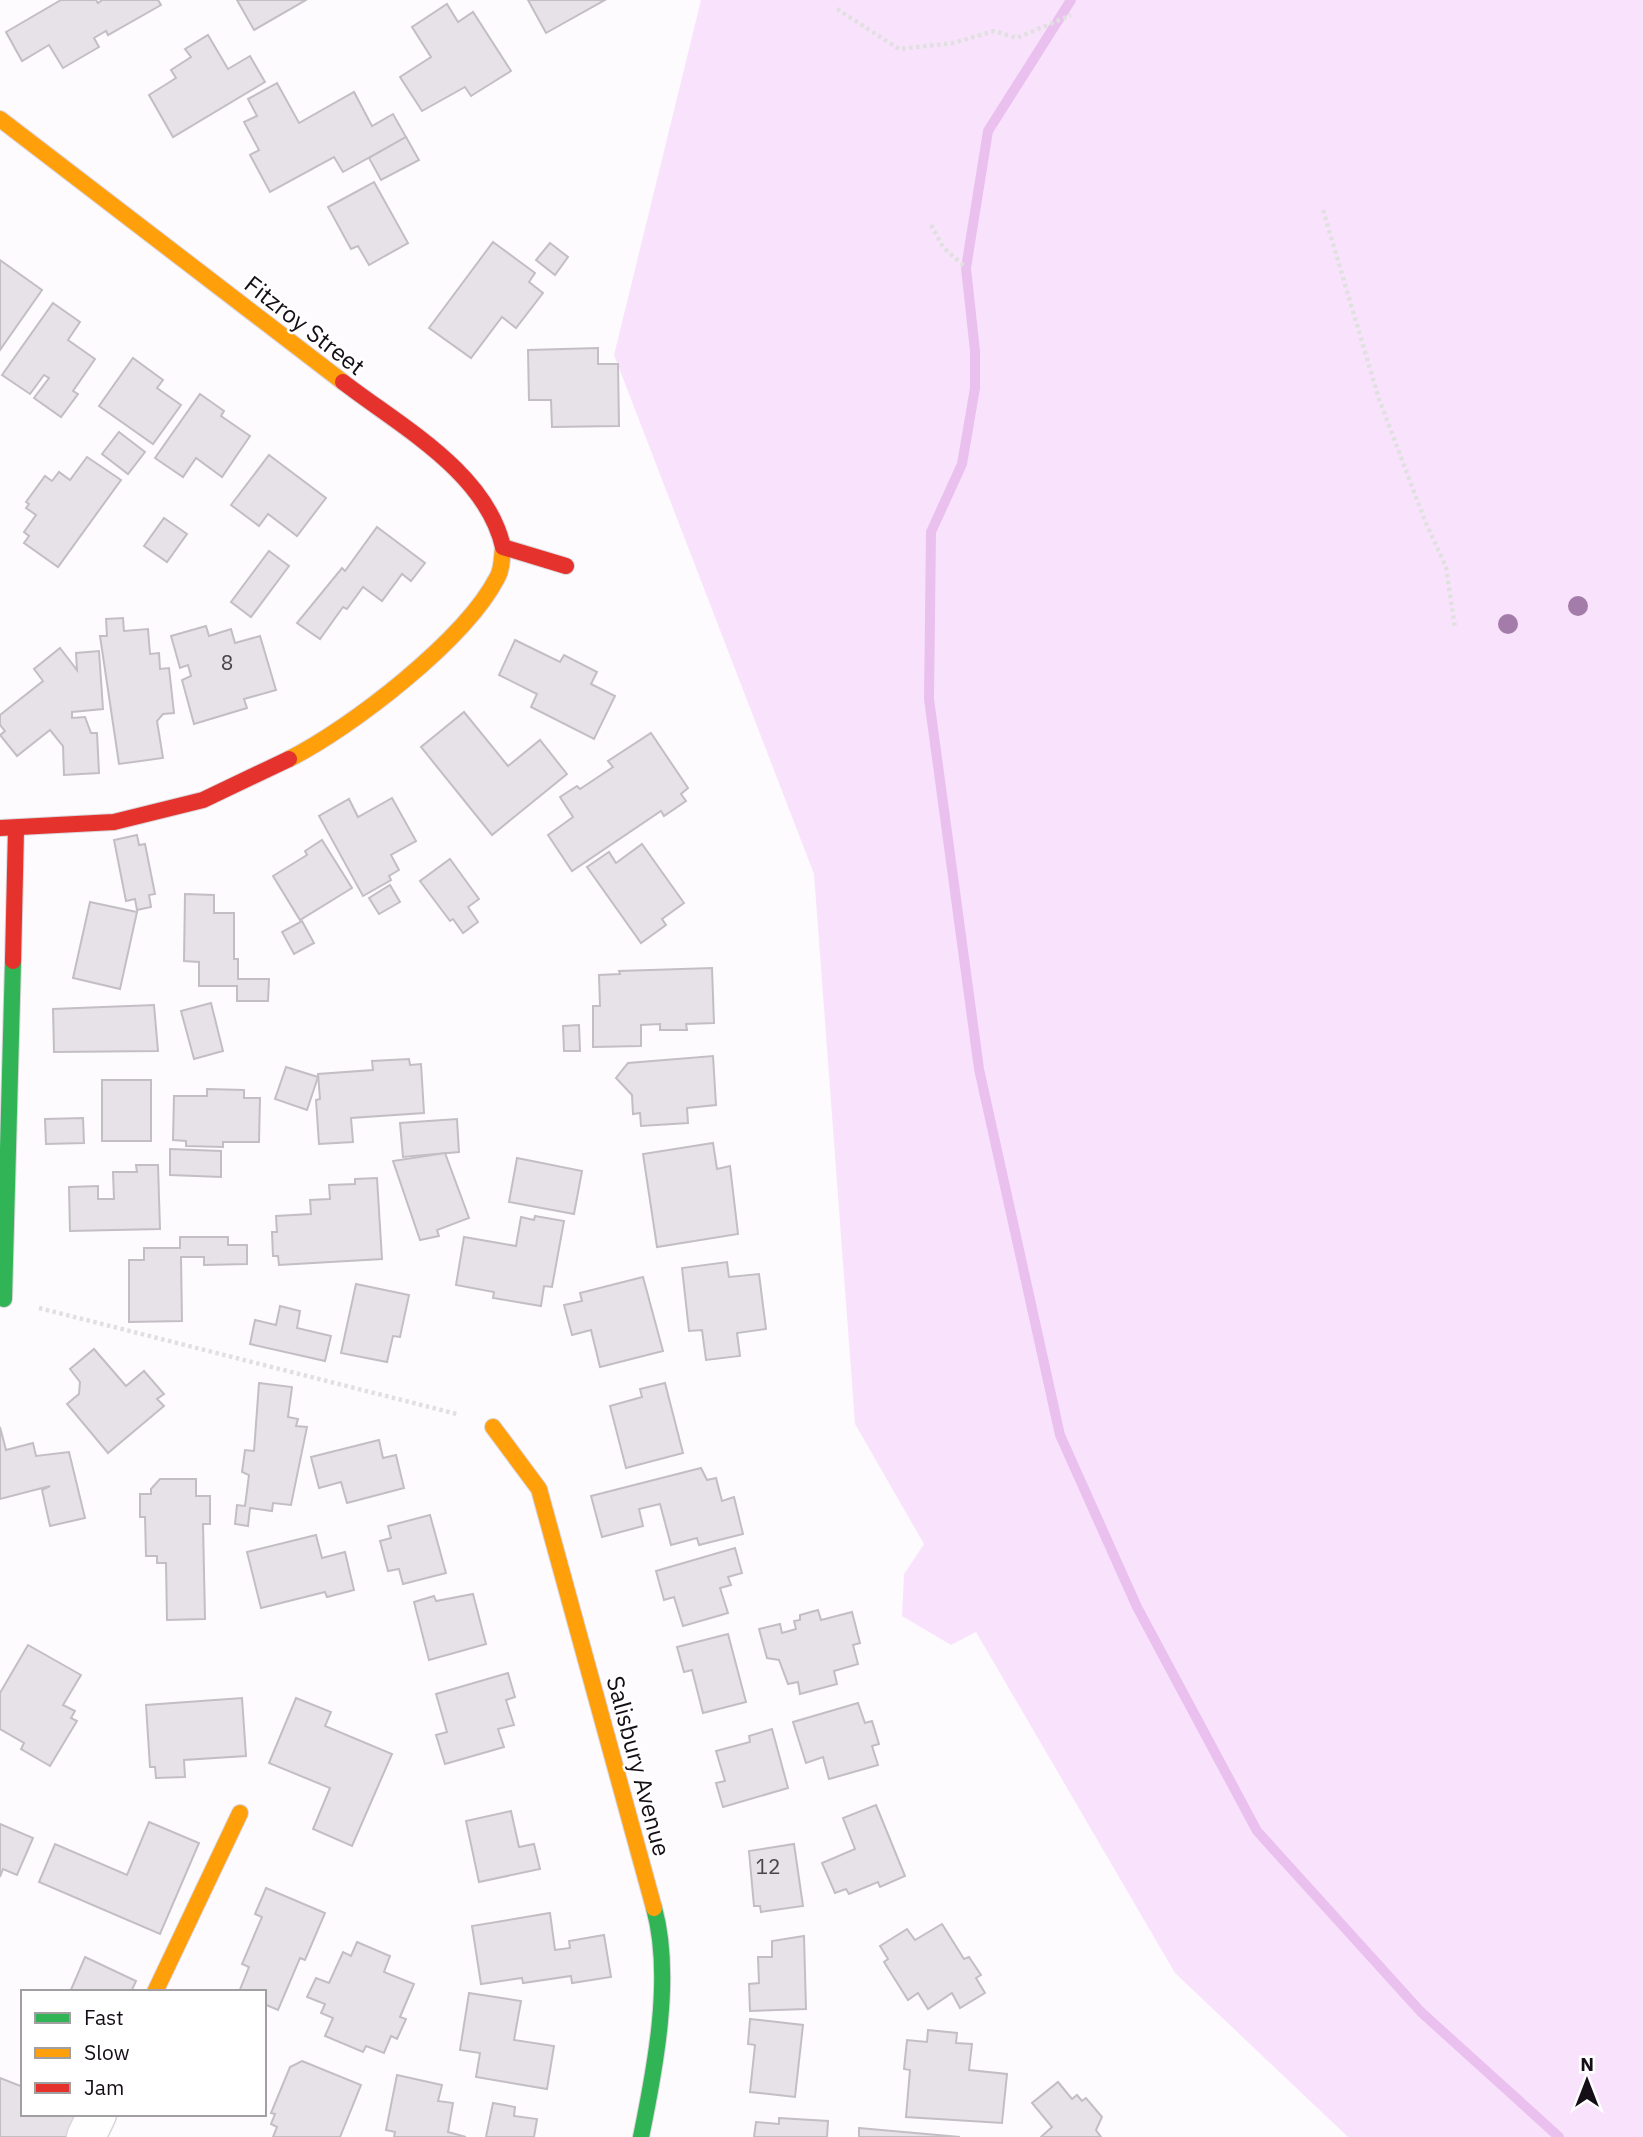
<svg xmlns="http://www.w3.org/2000/svg" width="1643" height="2137" viewBox="0 0 1643 2137" font-family="'IBM Plex Sans',sans-serif">
<style>
.green{fill:#f9e3fc}
.lines{fill:none;stroke-linecap:round;stroke-linejoin:round}
.stream{stroke:#eac0ee;stroke-width:10}
.building{fill:#e7e2e8;stroke:#c3bec4;stroke-width:2}
.street-casing{stroke:#dad5db;stroke-width:41}
.fast-casing{stroke:#dad5db;stroke-width:18}
.slow-casing{stroke:#dad5db;stroke-width:18}
.jam-casing{stroke:#dad5db;stroke-width:18}
.path{stroke:#e1e0e1;stroke-width:4.5;stroke-dasharray:3.5 3.5;stroke-linecap:butt}
.street{stroke:#fffeff;stroke-width:38}
.fast{stroke:#30b455;stroke-width:16}
.slow{stroke:#ff9f0a;stroke-width:16}
.jam{stroke:#e5322d;stroke-width:16}
.tree{fill:#a47ca9}
.labels{text-anchor:middle;dominant-baseline:central;stroke-width:5;stroke-linejoin:round;paint-order:stroke}
.number-label{font-size:21px;fill:#4a444c}
.street-label{font-size:24px;fill:#150e16;stroke:#fff}
</style>
<rect width="100%" height="100%" fill="#fdfbfe"/>
<!-- green -->
<polygon class="green" points="701,0 1643,0 1643,2137 1348,2137 1175,1973 976,1632 951,1645 902,1616 904,1574 924,1544 855,1424 814,874 614,355"/>
<g class="lines">
<!-- stream -->
<polyline class="stream" points="1071,0 988,131 966,268 975,351 975,388 962,464 931,532 929,699 979,1069 1060,1435 1137,1607 1257,1831 1421,2012 1559,2137"/>
</g>
<!-- building -->
<g class="building">
<polygon points="61,0 96,0 98,3 102,0 158,0 161,5 108,35 106,31 94,38 99,47 63,68 49,45 22,61 6,32"/>
<polygon points="237,0 306,0 254,30"/>
<polygon points="528,0 605,0 546,33"/>
<polygon points="447,4 458,22 473,12 511,71 471,96 465,87 422,111 400,77 431,57 412,27"/>
<polygon points="208,35 228,69 250,56 265,82 173,137 149,95 176,78 171,70 191,57 185,49"/>
<polygon points="277,83 299,123 354,92 372,126 393,114 406,137 343,172 334,157 270,192 250,155 259,150 244,122 257,116 248,99"/>
<polygon points="406,137 419,160 381,180 369,158"/>
<polygon points="374,182 408,243 369,265 358,246 351,249 328,207"/>
<polygon points="493,242 535,273 529,282 543,293 516,328 502,317 471,358 429,328"/>
<polygon points="550,243 568,257 555,275 536,260"/>
<polygon points="0,260 42,290 0,350"/>
<polygon points="53,303 80,322 68,340 95,359 73,391 78,394 61,417 34,398 49,378 44,375 30,394 2,375"/>
<polygon points="598,348 598,364 618,364 619,426 552,427 551,400 529,400 528,350"/>
<polygon points="133,358 163,380 157,388 181,405 153,444 99,406"/>
<polygon points="200,394 224,411 221,416 250,436 222,477 196,458 183,477 155,458"/>
<polygon points="119,432 145,452 128,474 102,454"/>
<polygon points="269,455 326,498 297,536 268,514 259,526 231,505"/>
<polygon points="87,457 121,480 58,567 24,543 29,536 24,532 36,515 26,508 29,504 26,502 45,476 52,481 59,472 70,480"/>
<polygon points="164,518 187,534 167,562 144,546"/>
<polygon points="377,527 425,563 411,581 402,574 382,601 363,587 347,609 343,607 320,639 297,623 342,568 345,571"/>
<polygon points="269,551 289,566 251,617 231,602"/>
<polygon points="123,618 124,631 148,629 150,654 159,653 160,669 169,668 174,713 163,714 157,721 163,758 119,764 100,636 107,636 106,619"/>
<polygon points="206,626 209,636 231,629 235,643 260,636 276,690 244,699 247,708 194,724 182,680 191,676 188,665 180,668 171,636"/>
<polygon points="515,640 560,662 564,655 597,672 591,684 615,696 594,739 531,707 537,694 499,675"/>
<polygon points="60,648 77,670 76,653 99,651 103,709 72,712 72,718 85,717 91,733 97,733 99,773 64,775 63,746 50,730 17,756 0,735 5,731 0,725 0,715 43,681 34,669"/>
<polygon points="464,712 508,766 540,740 567,774 492,835 421,747"/>
<polygon points="651,733 688,788 681,794 686,801 664,816 661,811 572,871 548,835 573,817 560,797 577,786 580,789 613,767 608,761"/>
<polygon points="392,798 416,841 391,855 399,870 389,876 391,880 363,896 319,816 349,799 358,817"/>
<polygon points="137,835 139,845 145,844 155,894 149,895 151,907 137,910 135,899 126,901 114,840"/>
<polygon points="322,840 352,888 300,920 273,876 307,855 305,851"/>
<polygon points="642,844 684,903 662,919 666,925 641,943 587,867 609,852 616,863"/>
<polygon points="450,859 479,899 468,907 478,922 463,933 453,919 450,921 420,881"/>
<polygon points="390,885 400,902 379,914 369,898"/>
<polygon points="185,894 214,895 214,913 234,913 234,959 238,959 238,979 269,979 268,1001 237,1001 237,986 199,986 199,962 184,961"/>
<polygon points="90,902 137,912 120,989 73,978"/>
<polygon points="302,921 314,943 294,954 282,932"/>
<polygon points="712,968 714,1023 686,1024 687,1030 660,1030 660,1024 641,1025 641,1046 593,1047 593,1006 600,1006 599,975 620,974 619,971"/>
<polygon points="211,1003 223,1051 194,1059 181,1011"/>
<polygon points="154,1005 158,1051 54,1052 53,1009"/>
<polygon points="579,1025 580,1051 564,1051 563,1026"/>
<polygon points="713,1056 716,1105 687,1108 688,1123 641,1126 640,1113 633,1114 632,1095 616,1078 628,1063"/>
<polygon points="409,1059 410,1065 421,1064 424,1113 351,1118 353,1142 319,1144 316,1100 320,1099 318,1074 373,1070 372,1061"/>
<polygon points="286,1067 318,1077 307,1110 275,1099"/>
<rect x="102" y="1080" width="49" height="61"/>
<polygon points="207,1089 244,1090 244,1098 260,1098 259,1142 223,1142 223,1147 186,1146 186,1141 173,1140 174,1096 207,1096"/>
<polygon points="83,1118 84,1143 46,1144 45,1119"/>
<polygon points="457,1119 459,1152 403,1157 400,1123"/>
<polygon points="713,1143 717,1169 730,1166 738,1234 657,1247 643,1154"/>
<polygon points="170,1149 221,1151 221,1177 170,1175"/>
<polygon points="445,1153 469,1218 437,1230 439,1236 420,1240 393,1161"/>
<polygon points="517,1158 582,1171 574,1214 509,1202"/>
<polygon points="136,1165 158,1165 160,1229 70,1231 69,1187 98,1186 98,1199 114,1199 113,1172 137,1172"/>
<polygon points="377,1178 382,1259 279,1265 278,1256 273,1256 272,1232 277,1232 276,1216 311,1214 310,1200 330,1199 329,1185 355,1184 355,1179"/>
<polygon points="535,1216 564,1221 552,1287 544,1286 541,1306 493,1298 494,1292 456,1285 464,1237 516,1246 521,1217 534,1220"/>
<polygon points="180,1237 228,1237 228,1245 247,1245 247,1264 204,1265 204,1257 181,1257 182,1321 129,1322 129,1260 144,1260 144,1248 180,1248"/>
<polygon points="727,1262 729,1277 759,1274 766,1329 737,1333 740,1356 706,1360 702,1330 689,1331 682,1268"/>
<polygon points="643,1277 663,1351 600,1367 591,1330 572,1335 564,1305 582,1301 580,1293"/>
<polygon points="356,1284 409,1295 400,1337 393,1336 387,1362 341,1353"/>
<polygon points="280,1306 300,1311 297,1328 331,1336 325,1361 250,1344 255,1320 276,1325"/>
<polygon points="94,1349 126,1386 144,1371 164,1394 157,1399 164,1406 108,1453 67,1404 79,1394 80,1382 70,1369"/>
<polygon points="259,1383 292,1387 288,1417 298,1419 296,1426 307,1427 291,1505 273,1503 272,1511 250,1508 248,1526 235,1524 237,1505 245,1506 249,1475 242,1472 245,1450 254,1451"/>
<polygon points="665,1383 683,1453 626,1468 610,1406 642,1397 640,1389"/>
<polygon points="0,1427 6,1450 33,1443 36,1456 69,1452 85,1518 50,1526 42,1490 50,1486 0,1499"/>
<polygon points="379,1440 383,1458 396,1455 404,1488 347,1503 341,1482 319,1488 311,1457"/>
<polygon points="701,1468 707,1480 716,1478 722,1501 734,1497 743,1534 699,1545 697,1538 671,1545 660,1504 639,1509 643,1526 602,1537 591,1496"/>
<polygon points="160,1479 196,1479 196,1496 210,1496 210,1524 203,1524 205,1619 167,1620 166,1563 157,1563 157,1556 146,1556 145,1517 140,1517 140,1494 151,1494 151,1489"/>
<polygon points="430,1515 446,1573 403,1584 399,1569 388,1571 380,1541 391,1538 388,1526"/>
<polygon points="316,1535 322,1558 345,1552 354,1590 327,1597 325,1592 261,1608 247,1552"/>
<polygon points="735,1548 742,1573 728,1577 731,1585 720,1588 728,1613 683,1626 674,1597 664,1600 656,1571"/>
<polygon points="473,1594 486,1644 429,1660 414,1602 434,1596 436,1601"/>
<polygon points="818,1610 821,1620 852,1612 860,1643 853,1645 858,1664 834,1671 837,1684 800,1694 798,1682 788,1684 779,1660 767,1658 759,1629 780,1624 782,1633 796,1629 794,1621 800,1620 800,1615"/>
<polygon points="728,1634 746,1702 703,1713 692,1670 684,1672 677,1647"/>
<polygon points="28,1645 81,1675 63,1705 75,1711 71,1718 77,1721 50,1766 21,1749 24,1743 0,1729 0,1693"/>
<polygon points="508,1673 515,1697 506,1700 514,1725 498,1729 504,1747 445,1764 436,1735 447,1732 436,1694"/>
<polygon points="242,1698 246,1756 184,1760 185,1777 156,1778 155,1767 150,1767 146,1705"/>
<polygon points="296,1698 331,1712 325,1726 392,1754 352,1846 313,1829 330,1788 269,1763"/>
<polygon points="858,1703 865,1723 872,1721 879,1744 872,1746 878,1765 829,1779 823,1757 806,1763 793,1722"/>
<polygon points="772,1729 788,1788 723,1807 716,1783 725,1781 716,1751 750,1742 749,1736"/>
<polygon points="876,1805 905,1876 880,1887 878,1882 849,1894 846,1889 835,1893 822,1863 855,1849 843,1818"/>
<polygon points="511,1811 519,1847 534,1844 540,1869 479,1882 466,1821"/>
<polygon points="149,1822 199,1843 160,1934 39,1882 55,1844 127,1875"/>
<polygon points="0,1824 33,1838 17,1875 3,1869 0,1877"/>
<polygon points="794,1844 803,1906 761,1912 760,1906 754,1906 749,1851"/>
<polygon points="266,1888 325,1913 305,1960 300,1958 278,2010 264,2004 264,1992 239,1992 249,1967 242,1964 262,1917 255,1914"/>
<polygon points="550,1913 555,1950 570,1948 569,1941 604,1935 611,1977 572,1983 571,1976 523,1983 522,1978 481,1984 472,1926"/>
<polygon points="942,1924 964,1959 969,1957 981,1975 976,1978 985,1993 960,2008 952,1993 928,2009 918,1993 908,2000 884,1962 888,1959 880,1946 907,1929 915,1940"/>
<polygon points="804,1936 806,2009 750,2011 749,1984 759,1983 758,1957 772,1957 772,1941"/>
<polygon points="357,1942 390,1956 384,1972 414,1984 400,2017 406,2019 397,2039 391,2036 384,2053 366,2046 363,2052 325,2036 333,2018 321,2013 325,2004 307,1997 316,1978 329,1983 343,1952 351,1956"/>
<polygon points="85,1957 136,1981 131,1992 70,1992"/>
<polygon points="469,1993 521,2001 514,2040 554,2046 547,2089 476,2077 480,2053 460,2050"/>
<polygon points="750,2019 803,2025 795,2097 750,2092 755,2045 748,2044"/>
<polygon points="928,2030 957,2033 956,2043 972,2044 969,2070 1007,2074 1002,2123 906,2117 910,2070 904,2069 907,2040 927,2042"/>
<polygon points="302,2061 361,2085 340,2137 273,2137 277,2127 271,2124 275,2114 271,2113 290,2067"/>
<polygon points="397,2075 442,2085 438,2101 453,2103 448,2132 466,2137 394,2137 395,2132 386,2130"/>
<polygon points="0,2078 23,2087 23,2114 77,2114 68,2137 0,2137"/>
<polygon points="1058,2082 1072,2099 1077,2095 1082,2101 1086,2098 1102,2117 1096,2130 1101,2137 1041,2137 1052,2127 1032,2103"/>
<polygon points="493,2103 515,2107 514,2116 537,2119 534,2137 486,2137"/>
<polygon points="779,2118 828,2121 827,2137 754,2137 756,2122 779,2124"/>
<polygon points="859,2128 960,2137 859,2137"/>
</g>
<g class="lines">
<!-- street casing -->
<g class="street-casing">
<polyline id="street" points="86,2137 97,2114"/>
</g>
<!-- fast casing -->
<g class="fast-casing">
<g id="fast">
<polyline points="4,1299 13,961"/>
<path d="M641 2137C655 2069 673 1976 654 1908"/>
</g>
</g>
<!-- slow casing -->
<g class="slow-casing">
<g id="slow">
<polyline points="0,119 343,382"/>
<path d="M289 759C351 728 465 640 497 578 502 570 502 557 503 547"/>
<polyline points="493,1427 539,1489 654,1908"/>
<polyline points="155,1992 240,1813"/>
</g>
</g>
<!-- jam casing -->
<g class="jam-casing">
<g id="jam">
<path d="M343 382C400 426 486 472 503 547L566 566"/>
<polyline points="0,828 114,822 203,800 289,759"/>
<polyline points="13,961 16,829"/>
</g>
</g>
<!-- path -->
<g class="path">
<polyline points="837,9 899,49 953,43 994,31 1017,38 1071,15"/>
<polyline points="1323,210 1379,399 1425,521 1446,567 1455,628"/>
<polyline points="931,225 943,247 966,268"/>
<polyline points="39,1308 457,1414"/>
</g>
<!-- street -->
<use href="#street" class="street"/>
<!-- fast -->
<use href="#fast" class="fast"/>
<!-- slow -->
<use href="#slow" class="slow"/>
<!-- jam -->
<use href="#jam" class="jam"/>
</g>
<!-- trees -->
<g class="tree">
<circle cx="1578" cy="606" r="10"/>
<circle cx="1508" cy="624" r="10"/>
</g>
<g class="labels">
<!-- number labels -->
<g class="number-label">
<text x="227" y="662">8</text>
<text x="768" y="1866">12</text>
</g>
<!-- street labels -->
<g class="street-label">
<text transform="translate(305 325) rotate(38)">Fitzroy Street</text>
<text transform="translate(639 1766) rotate(75)">Salisbury Avenue</text>
</g>
</g>
<!-- legend -->
<rect x="21" y="1990" width="245" height="126" fill="#ffffff" stroke="#a19fa2" stroke-width="2"/>
<rect x="35" y="2013" width="35" height="10" fill="#30b455" stroke="#a19fa2" stroke-width="2"/>
<text x="84" y="2025" font-size="21" fill="#150e16">Fast</text>
<rect x="35" y="2048" width="35" height="10" fill="#ff9f0a" stroke="#a19fa2" stroke-width="2"/>
<text x="84" y="2060" font-size="21" fill="#150e16">Slow</text>
<rect x="35" y="2083" width="35" height="10" fill="#e5322d" stroke="#a19fa2" stroke-width="2"/>
<text x="84" y="2095" font-size="21" fill="#150e16">Jam</text>
<!-- north arrow -->
<g transform="translate(1587 2081)" stroke="#ffffff" stroke-width="5" paint-order="stroke">
<path d="M0-5L12 26L0 18L-12 26Z" fill="#150e16"/>
<text y="-10" font-size="19" font-weight="bold" text-anchor="middle" fill="#150e16">N</text>
</g>
</svg>
